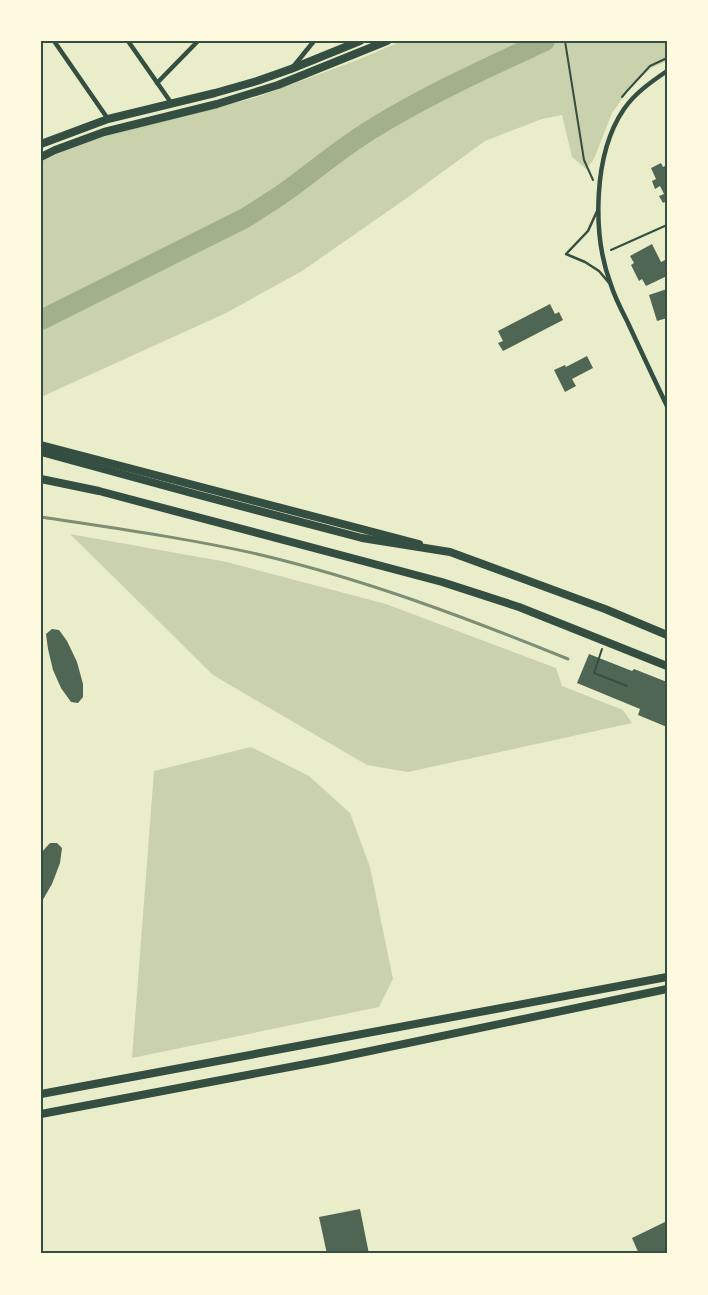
<svg xmlns="http://www.w3.org/2000/svg" width="708" height="1295" viewBox="0 0 708 1295" font-family="Arial,sans-serif">
<style>
.green{fill:#cad2ad}
.lines{fill:none;stroke-linecap:round;stroke-linejoin:round}
.river{stroke:#a3b18a;stroke-width:20}
.building{fill:#4f6655}
.path{stroke:#344e41;stroke-width:2}
.service{stroke:#344e41;stroke-width:2.5}
.minor{stroke:#344e41;stroke-width:4.5}
.primary{stroke:#344e41;stroke-width:8}
.trunk{stroke:#344e41;stroke-width:8}
.rail{stroke:#7c8e77;stroke-width:3}
.neatline{fill:none;stroke:#344e41;stroke-width:2}
</style>
<rect width="100%" height="100%" fill="#e9edc9"/>
<!-- green -->
<g class="green">
<polygon points="402,41 667,41 667,61 651,68 630,88 612,113 594,159 586,169 572,157 562,115 542,119 485,141 404,200 302,271 226,313 41,397 41,161 88,140 254,98 355,61"/>
<polygon points="70,534 227,562 386,604 556,668 562,686 623,710 632,723 408,772 367,765 213,675"/>
<polygon points="251,747 309,776 350,813 370,867 393,979 379,1007 132,1058 154,771"/>
</g>
<g class="lines">
<!-- river -->
<path class="river" d="M41 320 245 218C261 208 277 198 292 187 319 167 344 146 372 129 427 95 487 68 545 41"/>
</g>
<!-- building -->
<g class="building">
<polygon points="661,163 663,167 667,165 667,201 663,203 659,196 664,194 660,186 655,189 652,181 656,179 651,168"/>
<polygon points="652,244 661,262 667,259 667,276 646,286 642,279 639,281 631,265 634,263 630,256"/>
<polygon points="667,289 667,318 657,321 649,295"/>
<polygon points="550,304 555,314 559,312 563,320 503,351 498,343 503,341 498,331"/>
<polygon points="587,356 593,368 572,379 576,386 565,392 554,370 565,365 566,367"/>
<polygon points="52,629 59,630 67,641 77,662 83,684 83,697 78,703 71,702 61,688 53,670 48,649 46,634"/>
<polygon points="589,654 632,671 634,669 667,682 667,727 638,715 640,709 577,683"/>
<polygon points="50,843 57,843 62,848 60,863 52,884 41,903 41,853"/>
<polygon points="360,1209 369,1254 327,1254 319,1217"/>
<polygon points="667,1221 667,1254 639,1254 632,1238"/>
</g>
<g class="lines">
<!-- path -->
<g class="path">
<polyline points="565,41 584,160 593,180"/>
<polyline points="622,97 627,91 650,66 667,58"/>
<polyline points="611,250 667,225"/>
<polyline points="602,649 594,673 627,686"/>
</g>
<!-- service -->
<polyline class="service" points="598,209 588,231 566,254 585,262 599,271 610,284"/>
<!-- minor -->
<g class="minor">
<polyline points="54,41 108,119"/>
<polyline points="128,41 172,104"/>
<polyline points="293,67 314,41"/>
<path d="M667 71C651 82 635 93 624 109 593 154 592 235 611 285 615 298 622 311 628 323 641 351 654 379 667 406"/>
<polyline points="157,83 198,41"/>
</g>
<!-- primary -->
<g class="primary">
<polyline points="41,144 108,119 215,93 257,81 291,69 360,41"/>
<polyline points="41,157 55,150 104,132 217,104 278,85 387,41"/>
<polyline points="41,445 419,544"/>
<polyline points="41,1094 667,977"/>
<polyline points="41,1114 327,1060 667,989"/>
</g>
<!-- trunk -->
<g class="trunk">
<polyline points="41,452 195,494 362,538 450,552 605,609 667,635"/>
<polyline points="41,479 99,491 442,582 519,607 667,666"/>
</g>
<!-- rail -->
<path class="rail" d="M41 517C113 528 186 538 257 554 364 579 467 618 568 659"/>
</g>
<!-- border -->
<rect width="708" height="1295" fill="none" stroke="#fefae0" stroke-width="85"/>
<rect x="42" y="42" width="624" height="1210" class="neatline"/>
</svg>
